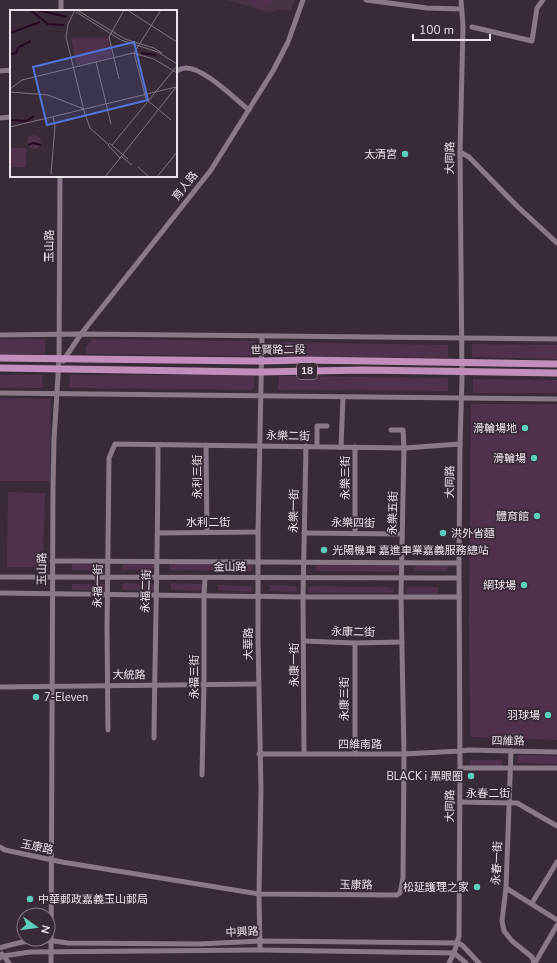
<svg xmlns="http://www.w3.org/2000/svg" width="557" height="963" viewBox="0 0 557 963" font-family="'Nunito Sans','Noto Sans TC',sans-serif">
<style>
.built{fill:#463344}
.green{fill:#4f314c}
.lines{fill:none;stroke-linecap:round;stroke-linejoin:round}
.minor{stroke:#897887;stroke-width:5}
.major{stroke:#c18ebb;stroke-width:7}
.poi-dot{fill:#5bcebb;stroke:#392a37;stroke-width:1.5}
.labels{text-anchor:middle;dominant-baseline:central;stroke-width:3.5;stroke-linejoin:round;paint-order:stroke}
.shield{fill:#392a37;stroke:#b6abb4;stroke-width:1}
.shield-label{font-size:10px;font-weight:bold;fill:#ece2ea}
.poi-label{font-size:11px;fill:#ece2ea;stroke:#392a37;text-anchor:end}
.street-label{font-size:11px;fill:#ece2ea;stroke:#392a37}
.inset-river{fill:none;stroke:#250923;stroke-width:2}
.inset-road{fill:none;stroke:#81747f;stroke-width:1}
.view{fill:#5173dc;fill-opacity:0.15;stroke:#5173dc;stroke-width:2}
.inset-edge{fill:none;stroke:#ece2ea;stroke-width:2}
</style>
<rect width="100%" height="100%" fill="#392a37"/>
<!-- built -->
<polygon class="built" points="227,0 295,0 291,11 280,10 268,12"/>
<!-- green -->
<g class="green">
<path d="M247 0H276C266 10 256 13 247 0Z"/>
<polygon points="0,339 46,339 45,354 0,354"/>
<polygon points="92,339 255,341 255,356 87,354 85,348"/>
<polygon points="279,342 448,345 448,358 279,356"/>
<polygon points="472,344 557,345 557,359 472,357"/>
<polygon points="0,375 42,375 43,388 0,388"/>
<polygon points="70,375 254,375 255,387 251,390 69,388"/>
<polygon points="279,376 448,378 448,391 278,390"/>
<polygon points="473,379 557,380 557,393 473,393"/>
<polygon points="0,398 51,399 50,481 0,481"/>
<polygon points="471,404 557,404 557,740 472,737 470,734 469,622"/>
<polygon points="8,492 45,493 43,567 7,567"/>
<polygon points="72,564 104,565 104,571 72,570"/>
<polygon points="123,564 156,564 156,569 123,570"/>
<polygon points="170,564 253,565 252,571 170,570"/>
<polygon points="396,564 399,566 400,568 397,572 317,571 315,568 316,565"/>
<polygon points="416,564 448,565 447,571 415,571"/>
<polygon points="123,583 155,584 155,591 122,590"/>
<polygon points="171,583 204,584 204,591 171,590"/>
<rect x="72" y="584" width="33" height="6"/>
<polygon points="218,585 252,586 252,592 218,590"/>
<polygon points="270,585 297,586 297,592 269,591"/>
<polygon points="310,586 389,587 393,589 393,592 390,593 310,593 308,592 307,589"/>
<rect x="407" y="587" width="31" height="7"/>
<polygon points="518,755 557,756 557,764 517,763"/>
<rect x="470" y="760" width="32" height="7"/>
</g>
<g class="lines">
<!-- minor -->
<g class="minor">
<polyline points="61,0 61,11"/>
<polyline points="366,0 427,8 461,9"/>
<polyline points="472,27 532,41 537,8 543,0"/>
<polyline points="0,71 11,70"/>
<path d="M176 71C179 70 182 68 185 68 202 66 235 99 249 110"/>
<polyline points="0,118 11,117"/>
<polyline points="460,152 469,157 518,207 557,243"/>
<polyline points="0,335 81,334 557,339"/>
<polyline points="63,361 81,334 211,170 273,71 288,42 303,0"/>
<polyline points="0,393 557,399"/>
<polyline points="206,445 207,533"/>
<polyline points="317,446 317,426 327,426"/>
<polyline points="341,447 343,397"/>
<polyline points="158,533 258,532"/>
<polyline points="304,533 402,534"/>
<polyline points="355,533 355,447"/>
<polyline points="52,561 459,563"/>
<polyline points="0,577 459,578"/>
<polyline points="0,593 303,597 459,597"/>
<polyline points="304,641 355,643 402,642"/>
<polyline points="0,687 258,684"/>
<polyline points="108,730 107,629 109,458 115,444 404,448 460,444"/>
<path d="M154 738C155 640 158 543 158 445"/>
<polyline points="511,751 506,888 502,921 504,931 512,941 532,957 534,963"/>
<polyline points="304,753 303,597 306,446"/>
<polyline points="259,754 404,754 460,751 468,750 557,752"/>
<polyline points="355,754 355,643"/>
<polyline points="460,768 557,768"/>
<polyline points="202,775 204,685 204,595 205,578"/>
<polyline points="460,802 517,803 557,826"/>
<polyline points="0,847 5,850 62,862 259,894 397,895 400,893 403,878 404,754 401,596 404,448 403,430 391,430"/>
<polyline points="506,888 557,920"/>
<polyline points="532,903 557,862"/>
<path d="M0 948C23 940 44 938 68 943L199 944 260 941 458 943 462 945 479 963"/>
<polyline points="260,950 259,894 261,789 258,640 258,532 262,337"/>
<polyline points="2,954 9,963"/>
<polyline points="0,958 3,956 30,952 260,950 454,953 466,963"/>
<polyline points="51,963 53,487 54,440 59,359 60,176"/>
<polyline points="449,963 454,953 459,936 460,768 459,563 460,444 462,379 460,152 463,26 461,0"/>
<polyline points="535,963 557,925"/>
</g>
<!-- major -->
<g class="major">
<polyline points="0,358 261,361 305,360 557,364"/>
<polyline points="0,368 261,372 363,370 557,373"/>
</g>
</g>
<!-- markers -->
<g class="poi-dot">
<circle cx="405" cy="154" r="4"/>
<circle cx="525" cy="428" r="4"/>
<circle cx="534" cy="458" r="4"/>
<circle cx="537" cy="516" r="4"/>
<circle cx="443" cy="533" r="4"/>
<circle cx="324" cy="550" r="4"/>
<circle cx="524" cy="585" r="4"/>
<circle cx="36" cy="697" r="4"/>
<circle cx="548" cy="715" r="4"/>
<circle cx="471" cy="776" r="4"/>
<circle cx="477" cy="887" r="4"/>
<circle cx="30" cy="899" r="4"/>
</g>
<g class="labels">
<!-- shield labels -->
<rect class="shield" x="297" y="363" width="20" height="16" rx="3"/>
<g class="shield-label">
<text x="307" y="371">18</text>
</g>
<!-- poi labels -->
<g class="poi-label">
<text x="397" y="154">太清宮</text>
<text x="517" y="428">滑輪場地</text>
<text x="526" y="458">滑輪場</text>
<text x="529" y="516">體育館</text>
<text x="451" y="533" text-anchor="start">洪外省麵</text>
<text x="332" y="550" text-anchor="start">光陽機車 嘉進車業嘉義服務總站</text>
<text x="516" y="585">網球場</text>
<text x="44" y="697" text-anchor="start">7-Eleven</text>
<text x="540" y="715">羽球場</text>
<text x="463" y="776">BLACK i 黑眼圈</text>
<text x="469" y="887">松延護理之家</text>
<text x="38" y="899" text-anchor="start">中華郵政嘉義玉山郵局</text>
</g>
<!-- street labels -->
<g class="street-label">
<text transform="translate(450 158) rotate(-89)">大同路</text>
<text transform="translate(185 186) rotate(-52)">育人路</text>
<text transform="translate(49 246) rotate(-90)">玉山路</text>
<text transform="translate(278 350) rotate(-1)">世賢路二段</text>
<text transform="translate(288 436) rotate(1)">永樂二街</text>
<text transform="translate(197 477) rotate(-90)">永利三街</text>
<text transform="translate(345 478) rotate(-90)">永樂三街</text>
<text transform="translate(450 482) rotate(-89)">大同路</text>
<text transform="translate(294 511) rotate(-89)">永樂一街</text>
<text transform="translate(393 513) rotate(-89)">永樂五街</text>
<text x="208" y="522">水利二街</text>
<text transform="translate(353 523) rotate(1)">永樂四街</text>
<text transform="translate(230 567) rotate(-1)">金山路</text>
<text transform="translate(42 569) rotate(-89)">玉山路</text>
<text transform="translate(98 586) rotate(-89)">永福一街</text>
<text transform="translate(146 591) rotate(-88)">永福二街</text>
<text transform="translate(353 632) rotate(1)">永康二街</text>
<text transform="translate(248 644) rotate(-90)">大華路</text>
<text transform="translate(294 665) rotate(-90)">永康一街</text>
<text transform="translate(129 675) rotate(1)">大統路</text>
<text transform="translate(194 677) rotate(-90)">永福三街</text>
<text transform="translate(344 699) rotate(-90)">永康三街</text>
<text transform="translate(508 741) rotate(1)">四維路</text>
<text x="360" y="744">四維南路</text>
<text x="488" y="793">永春二街</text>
<text transform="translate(450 806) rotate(-89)">大同路</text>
<text transform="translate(37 847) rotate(12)">玉康路</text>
<text transform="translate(497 863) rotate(-87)">永春一街</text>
<text transform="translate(356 885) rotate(1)">玉康路</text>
<text transform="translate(242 932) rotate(-3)">中興路</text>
</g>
</g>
<!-- overview -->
<g transform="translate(10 10)">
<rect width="167" height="167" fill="#392a37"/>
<path d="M61 28H98L102 47 67 56ZM17 132a7 7 0 1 1 14 0a7 7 0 1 1-14 0ZM0 138H16V157H0Z" fill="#4f314c"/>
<path class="inset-river" d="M20 0 38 14 54 15M28 0 57 7M0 23 30 12M9 37 21 31M131 43 146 45M0 44 6 43 8 37M0 110 16 111 24 106M18 135 23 133 31 135"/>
<path class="inset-road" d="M65 0 58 14 56 27 74 101 80 118 99 135M67 0 115 29 144 38 152 43M117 0 167 32M151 0 124 43 136 89 161 110M66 2 111 30 148 42 167 54M86 52 101 114M109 69 99 27 114 0M0 79 12 70 123 43 144 49 167 63M0 82 38 85 74 99M0 117 166 77M99 133 118 149M98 135 110 148M102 135 167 56M112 147 122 155M128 157 139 167M41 164 45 116 43 107M95 167 167 76M147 167 167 142"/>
<path class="view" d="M124 32 138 90 37 115 23 57Z"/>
<rect width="167" height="167" class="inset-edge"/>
</g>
<!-- north arrow -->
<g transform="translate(36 927) rotate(104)"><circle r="19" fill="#392a37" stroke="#81747f"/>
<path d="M0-3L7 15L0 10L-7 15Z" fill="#5bcebb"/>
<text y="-6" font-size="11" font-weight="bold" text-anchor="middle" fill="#ece2ea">N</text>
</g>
<!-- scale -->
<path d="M413 34v6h77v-6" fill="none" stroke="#ece2ea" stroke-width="2"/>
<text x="419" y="34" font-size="12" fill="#ece2ea" stroke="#392a37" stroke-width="3" paint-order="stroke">100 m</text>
</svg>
